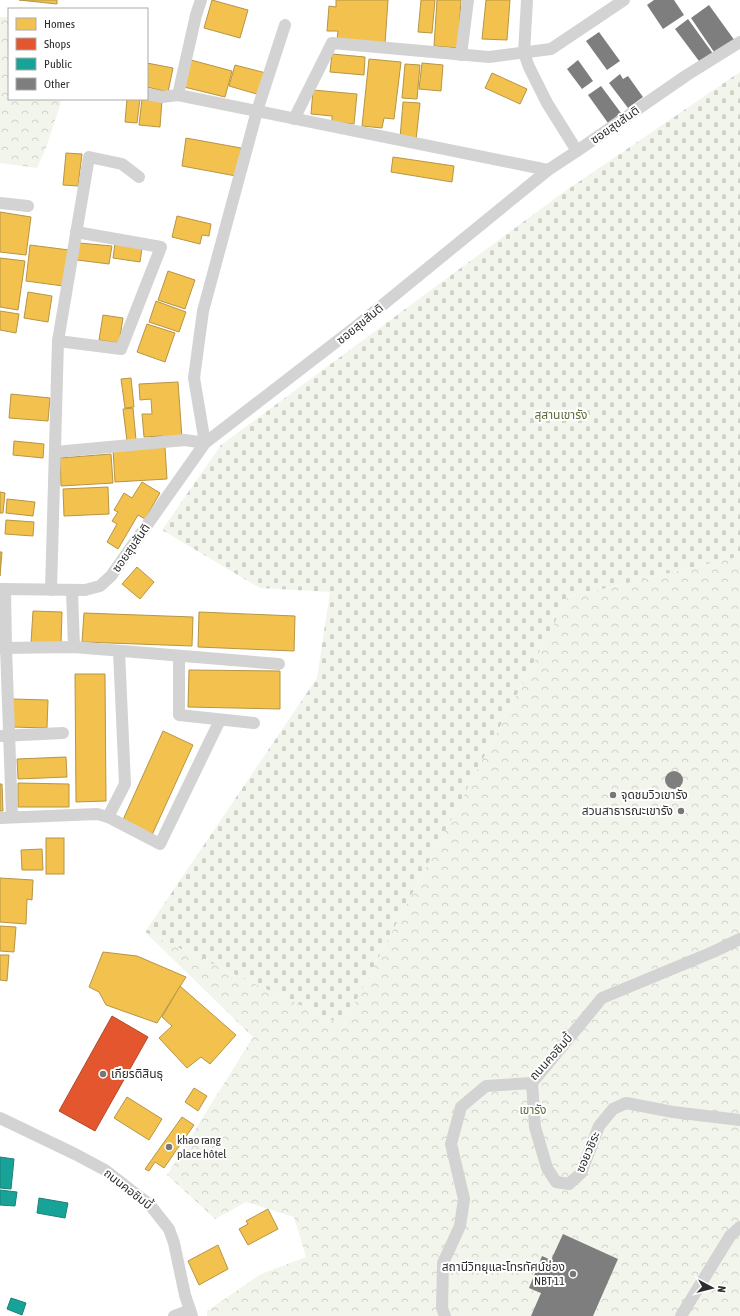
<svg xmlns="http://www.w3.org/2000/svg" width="740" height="1316" viewBox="0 0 740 1316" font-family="'Asap Condensed','Noto Sans Thai',sans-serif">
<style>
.forest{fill:url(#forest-crowns)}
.cemetery{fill:url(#cemetery-stones)}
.homes{fill:#f2c14e;stroke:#b79544}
.shops{fill:#e4572e;stroke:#ad4b2e}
.public{fill:#17a398;stroke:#1e8078}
.building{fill:#7e7e7e}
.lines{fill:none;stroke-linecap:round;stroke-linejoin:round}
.minor{stroke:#d3d3d3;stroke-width:12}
.poi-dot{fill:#777;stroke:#fff;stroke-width:1.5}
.labels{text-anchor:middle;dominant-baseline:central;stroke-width:4;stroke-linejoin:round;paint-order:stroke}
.street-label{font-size:12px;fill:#2e2e2e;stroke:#fff}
.park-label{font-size:12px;fill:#596c3a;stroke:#fff}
.poi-label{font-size:12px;fill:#2e2e2e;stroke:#fff;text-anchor:start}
</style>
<defs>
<pattern id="forest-crowns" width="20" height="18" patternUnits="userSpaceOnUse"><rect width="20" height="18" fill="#f2f5eb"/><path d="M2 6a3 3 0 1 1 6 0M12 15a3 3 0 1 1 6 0" fill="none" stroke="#d0d2ca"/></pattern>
<pattern id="cemetery-stones" width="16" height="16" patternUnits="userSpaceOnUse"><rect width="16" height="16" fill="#f2f5eb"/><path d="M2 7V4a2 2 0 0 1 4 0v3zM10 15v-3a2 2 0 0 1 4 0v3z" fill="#d0d2ca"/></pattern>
</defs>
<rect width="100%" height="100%" fill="#fff"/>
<!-- forest -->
<g class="forest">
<polygon points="0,17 9,17 9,99 62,99 46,148 37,168 0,163"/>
<polygon points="740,556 740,1316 207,1316 207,1311 261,1274 306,1257 294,1217 246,1202 215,1219 167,1175 253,1037 145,932 343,1025 568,597"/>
</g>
<!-- cemetery -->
<polygon class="cemetery" points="740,72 740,556 568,597 343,1025 145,932 317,678 330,592 260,588 162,530 221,445 561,194"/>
<!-- homes -->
<g class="homes">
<polygon points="19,0 57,0 57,4"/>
<polygon points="212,0 248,10 240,38 204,28"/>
<polygon points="336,0 388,0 385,44 337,40 338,31 327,31 329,6 336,7"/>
<polygon points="421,0 435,0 432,33 418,32"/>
<polygon points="437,0 461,0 458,48 434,46"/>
<polygon points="486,0 510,0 507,40 482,39"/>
<polygon points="332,54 365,57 364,75 330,72"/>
<polygon points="369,59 401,62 394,119 384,118 382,128 362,126"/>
<polygon points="191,60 232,71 225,97 184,87"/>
<polygon points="147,63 173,68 168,92 147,87"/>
<polygon points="422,63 443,65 441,91 419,89"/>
<polygon points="405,64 420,65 417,99 402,98"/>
<polygon points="235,65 266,73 260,95 229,86"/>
<polygon points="492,73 527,89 520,104 485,88"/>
<polygon points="313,90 357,94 354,124 332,122 332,116 311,114"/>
<polygon points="127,99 140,99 137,123 125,122"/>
<polygon points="142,99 162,100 160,127 139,125"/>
<polygon points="403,102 420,103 416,140 400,138"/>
<polygon points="186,138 241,148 236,176 182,166"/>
<polygon points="66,153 82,154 78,186 63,185"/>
<polygon points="393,157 454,166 452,182 391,172"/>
<polygon points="0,212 31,217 26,255 0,252"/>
<polygon points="177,216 211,224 209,236 202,235 200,244 172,237"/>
<polygon points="79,243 112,246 109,264 77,260"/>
<polygon points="115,243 142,248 140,262 113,258"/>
<polygon points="30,245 69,250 63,286 26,281"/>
<polygon points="0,258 25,261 18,310 0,307"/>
<polygon points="168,271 195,280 185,309 158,300"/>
<polygon points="28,292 52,296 48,322 24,318"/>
<polygon points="156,301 186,312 179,332 149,322"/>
<polygon points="0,311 19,314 16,333 0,330"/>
<polygon points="103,315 123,318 119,343 99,340"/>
<polygon points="147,324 175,333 165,362 137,352"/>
<polygon points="131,378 134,407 125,408 121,379"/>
<polygon points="178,382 182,438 162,440 162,436 144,437 142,414 152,414 151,399 140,400 139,384"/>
<polygon points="11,394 50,398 48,421 9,418"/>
<polygon points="133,408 136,440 127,441 123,409"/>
<polygon points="14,441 44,444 43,458 13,455"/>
<polygon points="165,447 167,479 115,482 113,450"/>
<polygon points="111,454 113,483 61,486 60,458"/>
<polygon points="142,482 160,493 145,519 138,515 118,549 107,542 117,524 112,521 118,512 114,510 124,493 132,498"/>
<polygon points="108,487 109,514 64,516 63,489"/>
<polygon points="0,492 5,493 3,513 0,513"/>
<polygon points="7,499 35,502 33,516 6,513"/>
<polygon points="6,520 34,522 33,536 5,534"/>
<polygon points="0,552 2,552 0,576"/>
<polygon points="137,567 154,582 140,599 122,584"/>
<polygon points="33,611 62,612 61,644 31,643"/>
<polygon points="199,612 295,616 294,651 198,647"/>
<polygon points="84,613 193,617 192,646 82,642"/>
<polygon points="189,670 280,671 280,709 188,707"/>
<polygon points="75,674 105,674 106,801 76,802"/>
<polygon points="13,699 48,700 47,728 12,727"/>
<polygon points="163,731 193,745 152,835 122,822"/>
<polygon points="66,757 67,777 18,779 17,759"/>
<polygon points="18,783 69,784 69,807 18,807"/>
<polygon points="0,784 2,784 3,811 0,811"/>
<rect x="46" y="838" width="18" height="36"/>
<polygon points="42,849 43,870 22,870 21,850"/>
<polygon points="0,878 33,880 32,900 27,899 26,924 0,922"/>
<polygon points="0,926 16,927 14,952 0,951"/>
<polygon points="103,952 137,956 186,977 157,1023 106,1005 99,992 89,987"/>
<polygon points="0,955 9,955 7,981 0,980"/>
<polygon points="180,986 236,1035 210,1064 201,1057 187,1068 159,1038 172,1026 162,1017"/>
<polygon points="194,1088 207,1096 198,1111 185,1102"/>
<polygon points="127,1097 162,1119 149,1140 114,1118"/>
<polygon points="182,1117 194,1125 164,1168 155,1162 149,1171 145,1169"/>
<polygon points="268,1209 278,1229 248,1245 239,1229 248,1224 246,1221"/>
<polygon points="218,1245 228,1269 199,1285 188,1261"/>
</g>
<!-- shops -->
<polygon class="shops" points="112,1016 148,1037 95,1131 59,1111"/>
<!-- public -->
<g class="public">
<polygon points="0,1157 14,1159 11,1189 0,1188"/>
<polygon points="0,1190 17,1192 15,1206 0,1205"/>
<polygon points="39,1198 68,1203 65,1218 37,1213"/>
<polygon points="11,1298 26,1303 22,1315 7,1309"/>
</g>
<!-- building -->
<g class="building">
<polygon points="654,0 674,0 684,15 663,29 647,5"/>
<polygon points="709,5 735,41 716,55 691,18"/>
<polygon points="688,19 714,55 702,65 675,29"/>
<polygon points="599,32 620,61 607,70 586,41"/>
<polygon points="578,60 593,81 582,89 567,69"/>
<polygon points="620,74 623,79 628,76 643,97 628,108 609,83"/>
<polygon points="601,86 621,113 608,123 588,95"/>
<circle cx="674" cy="780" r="9"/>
<polygon points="563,1234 618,1259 593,1316 531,1316 541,1293 529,1288 542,1256 551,1260"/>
</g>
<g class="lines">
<!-- minor -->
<g class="minor">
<polyline points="527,0 524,53 529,67 547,103 577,151"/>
<polyline points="461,55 468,0"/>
<polyline points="147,94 162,97 178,95 548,170"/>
<polyline points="178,95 196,15 201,0"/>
<polyline points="294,119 332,43 489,57 551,49 624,0"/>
<polyline points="0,203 28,206"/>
<polyline points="58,341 121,349 161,247 76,232"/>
<polyline points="55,452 185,440 205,443 194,378 203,311 257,111 285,25"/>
<polyline points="0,589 85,590 100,586 111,576 205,443 358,325 548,170 577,151 687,75 740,42"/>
<polyline points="5,589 6,647 12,817"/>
<polyline points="51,590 58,341 89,157 122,164 139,177"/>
<polyline points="72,591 74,647"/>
<polyline points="0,648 74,647 279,664"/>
<polyline points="179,656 179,715 254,723"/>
<polyline points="0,736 63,733"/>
<polyline points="108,817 125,784 119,651"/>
<polyline points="0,818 97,814 108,817 160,844 220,720"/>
<polyline points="532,1083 535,1127 547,1168 556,1182 569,1184 581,1173 599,1126 613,1109 626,1103 673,1112 740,1120"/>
<polyline points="532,1083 602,998 713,952 740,939"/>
<polyline points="0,1118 75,1154 105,1170 150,1205 169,1229 174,1243 185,1295 192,1316"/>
<polyline points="174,1316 190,1310"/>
<polyline points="445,1316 442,1308 443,1263 460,1226 464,1199 451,1144 461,1107 486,1086 532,1083"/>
<polyline points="681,1316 730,1236 740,1227"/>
</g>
</g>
<!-- markers -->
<g class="poi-dot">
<circle cx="613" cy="795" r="4"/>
<circle cx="681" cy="811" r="4"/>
<circle cx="103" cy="1074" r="4"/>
<circle cx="169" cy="1147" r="4"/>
<circle cx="573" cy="1274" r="4"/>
</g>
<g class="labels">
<!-- street labels -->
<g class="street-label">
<text transform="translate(615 125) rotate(-35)">ซอยสุขสันติ</text>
<text transform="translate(360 324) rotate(-39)">ซอยสุขสันติ</text>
<text transform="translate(131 548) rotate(-55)">ซอยสุขสันติ</text>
<text transform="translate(551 1057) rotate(-48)">ถนนคอซิมบี้</text>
<text transform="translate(588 1152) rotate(-67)">ซอยวชิระ</text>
<text transform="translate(128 1189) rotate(38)">ถนนคอซิมบี้</text>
</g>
<!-- park labels -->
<g class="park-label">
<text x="561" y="415">สุสานเขารัง</text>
<text x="533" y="1110">เขารัง</text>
</g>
<!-- poi labels -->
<g class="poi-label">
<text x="621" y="795">จุดชมวิวเขารัง</text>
<text x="673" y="811" text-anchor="end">สวนสาธารณะเขารัง</text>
<text x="111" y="1074">เกียรติสินธุ</text>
<text x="177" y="1140">khao rang<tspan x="177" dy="14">place hôtel</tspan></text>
<text x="565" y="1267" text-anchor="end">สถานีวิทยุและโทรทัศน์ช่อง<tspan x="565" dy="14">NBT 11</tspan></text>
</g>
</g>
<!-- legend -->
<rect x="8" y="8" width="140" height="92" fill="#ffffff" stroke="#ababab"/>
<rect x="16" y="18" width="20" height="12" fill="#f2c14e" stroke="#ababab"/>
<text x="44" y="28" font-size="12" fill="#2e2e2e">Homes</text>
<rect x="16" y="38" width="20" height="12" fill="#e4572e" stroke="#ababab"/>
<text x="44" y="48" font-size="12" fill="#2e2e2e">Shops</text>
<rect x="16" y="58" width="20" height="12" fill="#17a398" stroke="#ababab"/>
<text x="44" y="68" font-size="12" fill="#2e2e2e">Public</text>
<rect x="16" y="78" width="20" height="12" fill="#7e7e7e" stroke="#ababab"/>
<text x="44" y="88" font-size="12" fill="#2e2e2e">Other</text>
<!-- north arrow -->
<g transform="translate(712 1288) rotate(97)" stroke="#ffffff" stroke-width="3" paint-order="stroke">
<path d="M0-3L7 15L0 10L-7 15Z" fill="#2e2e2e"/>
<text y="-6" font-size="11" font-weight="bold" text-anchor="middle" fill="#2e2e2e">N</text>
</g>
</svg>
